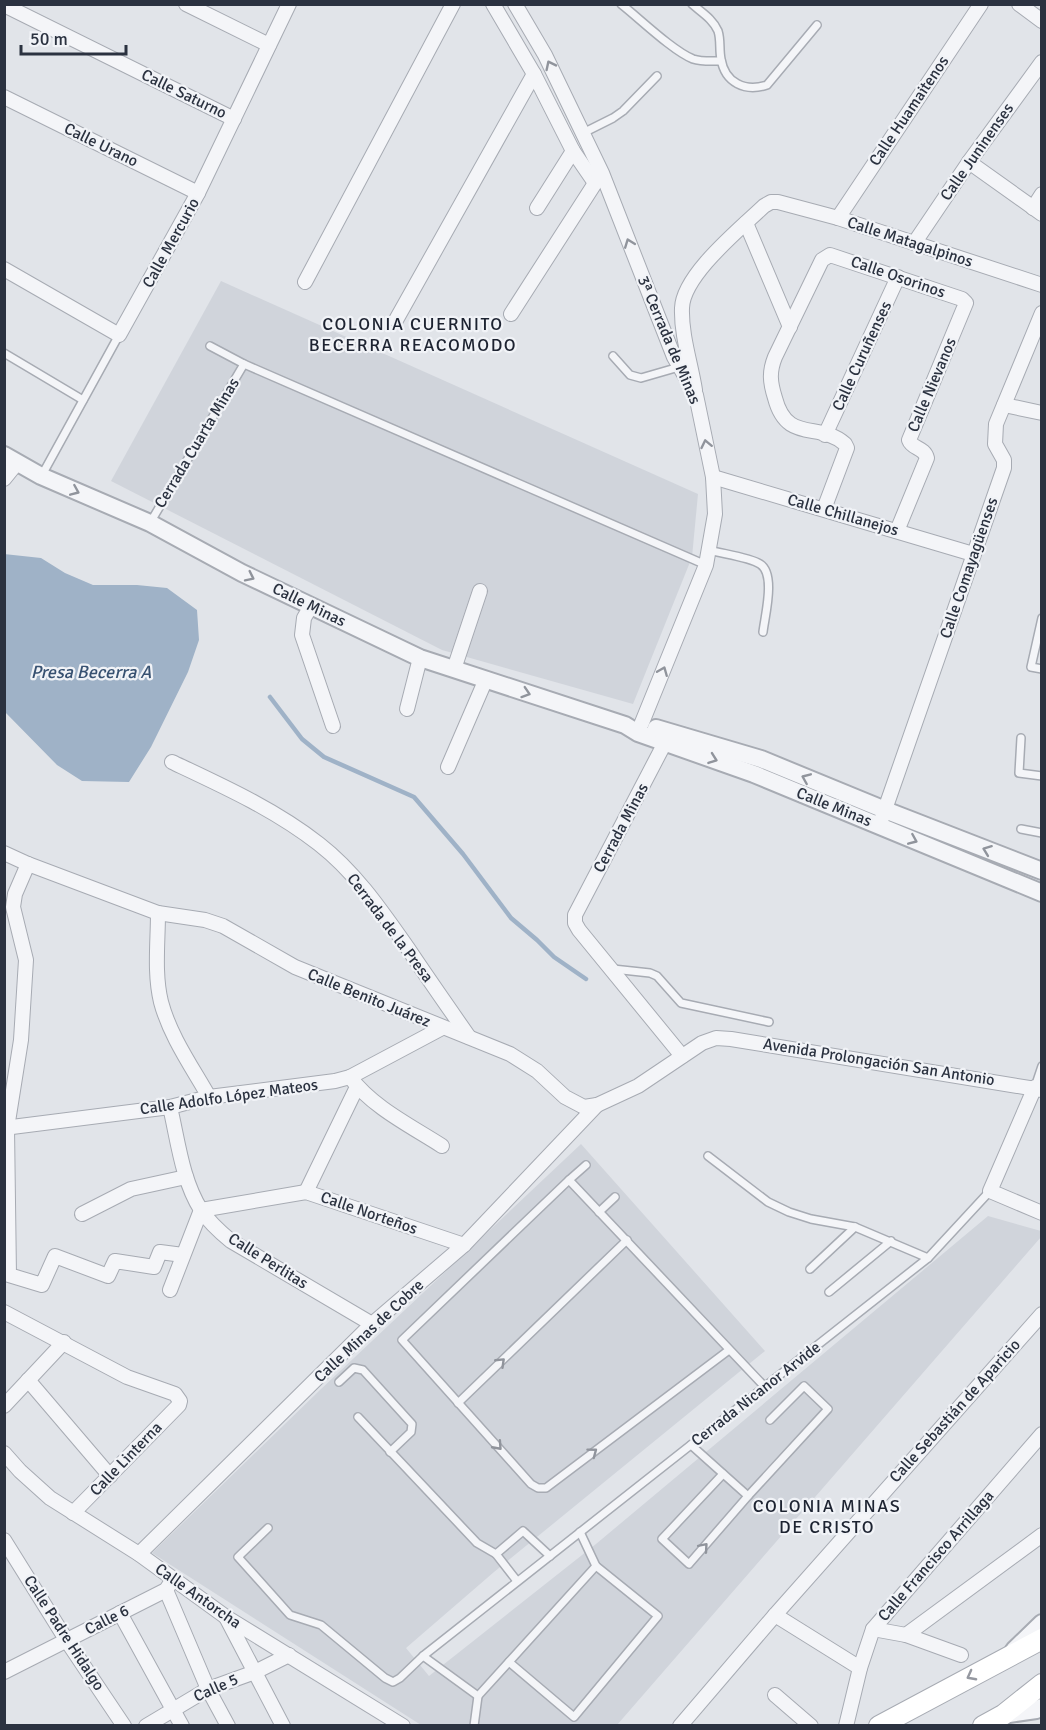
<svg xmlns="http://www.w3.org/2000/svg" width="1046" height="1730" viewBox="0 0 1046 1730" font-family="Signika,sans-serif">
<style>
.built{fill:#d0d4db}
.water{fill:#9fb2c7}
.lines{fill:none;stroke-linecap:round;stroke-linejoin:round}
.stream{stroke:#9fb2c7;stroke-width:4.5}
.service-casing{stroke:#a7abb3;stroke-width:10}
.minor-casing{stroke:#a7abb3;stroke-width:16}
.tertiary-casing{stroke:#a7abb3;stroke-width:20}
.secondary-casing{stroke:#a7abb3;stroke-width:22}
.service{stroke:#f4f5f8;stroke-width:7}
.minor{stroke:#f4f5f8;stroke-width:14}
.tertiary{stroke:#f4f5f8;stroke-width:16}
.secondary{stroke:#fff;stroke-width:20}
.oneway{stroke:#90949c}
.oneway2{stroke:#9598a0}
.labels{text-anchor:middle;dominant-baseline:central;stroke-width:4.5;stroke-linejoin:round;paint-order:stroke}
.street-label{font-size:16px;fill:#2b3240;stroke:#f1f3f7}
.neighbourhood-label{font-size:18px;letter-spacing:1.5px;fill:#1d2331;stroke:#f1f3f7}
.water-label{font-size:18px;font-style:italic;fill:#375171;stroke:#f1f3f7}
</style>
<rect width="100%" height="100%" fill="#e1e4e9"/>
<!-- built -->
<g class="built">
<polygon points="221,281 698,494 692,557 633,704 442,650 111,481"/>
<polygon points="581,1144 765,1351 494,1572 406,1648 429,1676 596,1544 988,1216 1041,1231 1041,1237 617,1725 421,1725 152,1553 320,1390"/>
</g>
<!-- water -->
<polygon class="water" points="4,554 41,558 65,573 93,585 137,585 167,588 197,610 199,640 188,672 151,747 129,782 82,781 57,765 5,712"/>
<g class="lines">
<!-- stream -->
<polyline class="stream" points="270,697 302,739 324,757 414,797 463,854 511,918 537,940 554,957 586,979"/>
<!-- service casing -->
<g class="service-casing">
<g id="service">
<path d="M621 4C640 19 673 51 693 59 702 62 712 61 721 61"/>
<path d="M692 4C701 12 713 19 718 31 721 40 719 50 721 59 725 83 745 92 767 85L817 25"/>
<polyline points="583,133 613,118 623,111 657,76"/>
<polyline points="210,346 244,364 706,565"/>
<polyline points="4,353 83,400"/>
<polyline points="613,356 630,375 641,378 679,367"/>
<polyline points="42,475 119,335"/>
<polyline points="150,523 244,364"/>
<path d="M709 550C723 554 749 557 760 564 776 574 765 615 763 632"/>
<polyline points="1042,618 1031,667 1042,669"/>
<polyline points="1021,738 1019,773 1042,776"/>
<polyline points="1021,829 1042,833"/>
<polyline points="613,969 650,973 657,976 681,1003 769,1022"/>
<polyline points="1035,1087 1042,1066"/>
<polyline points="708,1156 768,1202 789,1212 811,1219 855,1227 928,1258"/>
<polyline points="569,1180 586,1165"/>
<polyline points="599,1212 615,1197"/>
<polyline points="810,1269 855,1227"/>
<polyline points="829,1292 891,1241"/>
<polyline points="729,1350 546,1488 538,1488 531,1484 402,1340 569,1180 765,1387"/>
<polyline points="339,1382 354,1368 363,1370 412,1424 411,1432 390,1452"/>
<polyline points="458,1403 627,1240"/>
<polyline points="358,1417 477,1543 496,1554"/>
<polyline points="691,1445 748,1496"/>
<polyline points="723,1474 662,1539 689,1564 748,1496 828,1409 804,1386 770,1420"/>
<polyline points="268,1528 238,1557 290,1615 321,1625 385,1678 393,1682 400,1678 423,1656 928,1258 990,1191"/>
<polyline points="517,1581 496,1554 523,1531 550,1556"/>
<polyline points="423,1656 478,1696 596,1566 580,1532"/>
<polyline points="509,1662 574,1717 658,1616 596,1566"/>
<polyline points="474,1726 478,1696"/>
</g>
</g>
<!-- minor casing -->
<g class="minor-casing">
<g id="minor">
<polyline points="186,4 269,45"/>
<polyline points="493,4 534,74 573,151 595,183"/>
<polyline points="515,4 545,55 602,173 674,357 696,395 713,477 715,514 706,565 641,725"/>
<polyline points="1019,4 1042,21"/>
<polyline points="4,5 234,119"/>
<polyline points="4,97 198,193"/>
<polyline points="969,162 1042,214"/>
<polyline points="537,208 573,151"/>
<polyline points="1033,208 1042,194"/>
<polyline points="838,218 981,4"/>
<polyline points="746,223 790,327"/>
<polyline points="915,242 969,162 1042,62"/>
<polyline points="4,269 119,335 198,193 289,4"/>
<polyline points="305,282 453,4"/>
<polyline points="511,314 599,177"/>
<polyline points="396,320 534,74"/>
<path d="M695 390C691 364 681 335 682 308 683 275 740 229 764 206L771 202H778L838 218 1042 285"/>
<polyline points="1004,405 1042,413"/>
<polyline points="825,435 898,277"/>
<polyline points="713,477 973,554"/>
<polyline points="4,479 17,463"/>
<path d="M824 509 847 448 845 444C819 421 787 444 775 398 770 382 769 372 775 357L822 260 830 255 962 299 966 303 909 440C912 449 924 447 927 458L897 531"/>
<polyline points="311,606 304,618 302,635 333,726"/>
<polyline points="454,669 480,591"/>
<polyline points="407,709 420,658"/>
<polyline points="670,733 575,915 575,923 579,930 682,1056"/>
<path d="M172 762C223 786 274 809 319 844 355 872 381 910 407 947 427 977 448 1007 469 1037"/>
<polyline points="448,767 486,679"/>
<polyline points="882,818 1004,468 1004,460 995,444 996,424 1042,313"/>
<polyline points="4,853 28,864 158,913 205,920 223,926 295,967 510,1054 537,1071 565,1097 584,1107 597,1105 638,1086 702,1043 716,1038 731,1039 1042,1090"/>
<polyline points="28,864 15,894 13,907 26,960 21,1040 7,1128 9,1275 42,1285 55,1256 108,1276 115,1261 154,1267 160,1252 183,1255"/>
<path d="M158 913C158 942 154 973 161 1002 170 1036 192 1067 209 1097"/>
<path d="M350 1077C372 1107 411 1126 442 1146"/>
<polyline points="1035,1087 990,1191 1042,1213"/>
<path d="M170 1107C178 1141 182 1180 201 1210 209 1222 220 1232 231 1241L372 1324"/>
<polyline points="4,1128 170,1107 209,1097 335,1081 350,1077 442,1028"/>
<polyline points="306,1192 355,1091"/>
<polyline points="82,1214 131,1189 186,1177"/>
<polyline points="170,1290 201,1210 306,1192 464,1245"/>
<polyline points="4,1312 127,1377 175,1394 180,1401 179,1405 73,1513"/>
<polyline points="28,1380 110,1476"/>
<polyline points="4,1406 64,1342"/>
<polyline points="4,1453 20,1471 50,1498 139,1554 226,1617 403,1726"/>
<polyline points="4,1540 67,1641 124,1726"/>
<polyline points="139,1554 372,1324 464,1245 597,1105"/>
<polyline points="166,1590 208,1689 228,1726"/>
<polyline points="120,1613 182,1726"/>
<polyline points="775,1615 860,1668"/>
<polyline points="227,1619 283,1726"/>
<polyline points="873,1629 906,1635 961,1655"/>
<polyline points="906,1635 1042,1535"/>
<polyline points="4,1672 166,1590 173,1579"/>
<polyline points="775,1695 811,1726"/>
<polyline points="146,1726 208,1689 255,1672 289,1655"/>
<polyline points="680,1726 775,1615 1042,1314"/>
<polyline points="846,1726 860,1668 873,1629 1042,1434"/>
</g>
</g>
<!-- tertiary casing -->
<g class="tertiary-casing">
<g id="tertiary">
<polyline points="4,455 41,476 150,523 242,573 420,658 625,725 638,733 754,774 1042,893"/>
<polyline points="656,728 761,759 885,810 1042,871"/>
<polyline points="1014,1650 1042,1623"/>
<polyline points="1003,1715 1036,1710 1042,1707"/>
</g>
</g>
<!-- secondary casing -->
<g class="secondary-casing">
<g id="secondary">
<polyline points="879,1726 1042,1639"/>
<polyline points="983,1726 1003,1715 1042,1684"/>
</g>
</g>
<!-- service -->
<use href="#service" class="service"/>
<!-- minor -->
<use href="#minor" class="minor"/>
<!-- tertiary -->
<use href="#tertiary" class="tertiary"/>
<!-- secondary -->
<use href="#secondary" class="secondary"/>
</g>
<!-- one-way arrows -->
<defs><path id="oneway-chevron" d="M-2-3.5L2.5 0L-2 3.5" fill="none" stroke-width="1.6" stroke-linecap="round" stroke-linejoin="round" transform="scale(1.5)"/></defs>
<g class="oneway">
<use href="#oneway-chevron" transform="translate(550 65) rotate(-116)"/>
<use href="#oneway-chevron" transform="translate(629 243) rotate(-111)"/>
<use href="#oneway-chevron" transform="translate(706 444) rotate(-102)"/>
<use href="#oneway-chevron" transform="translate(75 491) rotate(23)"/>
<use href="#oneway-chevron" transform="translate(250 577) rotate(26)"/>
<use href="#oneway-chevron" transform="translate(663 671) rotate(-68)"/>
<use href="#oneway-chevron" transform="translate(526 693) rotate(18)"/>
<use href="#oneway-chevron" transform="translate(713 759) rotate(20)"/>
<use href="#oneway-chevron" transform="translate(806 778) rotate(-157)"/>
<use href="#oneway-chevron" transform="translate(913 840) rotate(23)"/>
<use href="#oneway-chevron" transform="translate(987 850) rotate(-159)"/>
<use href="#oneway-chevron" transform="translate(501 1362) rotate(-44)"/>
<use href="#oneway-chevron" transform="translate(498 1446) rotate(48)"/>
<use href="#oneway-chevron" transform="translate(593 1452) rotate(-37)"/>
<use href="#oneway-chevron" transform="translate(704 1547) rotate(-49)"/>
</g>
<use class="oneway2" href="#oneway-chevron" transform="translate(971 1676) rotate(152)"/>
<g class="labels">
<!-- street labels -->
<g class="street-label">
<text transform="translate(184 94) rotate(26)">Calle Saturno</text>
<text transform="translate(909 111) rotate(-56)">Calle Huamaitenos</text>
<text transform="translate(101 145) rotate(26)">Calle Urano</text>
<text transform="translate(977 152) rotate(-55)">Calle Juninenses</text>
<text transform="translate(910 242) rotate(18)">Calle Matagalpinos</text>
<text transform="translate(171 243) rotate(-61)">Calle Mercurio</text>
<text transform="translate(898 277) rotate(19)">Calle Osorinos</text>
<text transform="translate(669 340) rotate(67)">3ª Cerrada de Minas</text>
<text transform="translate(862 356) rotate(-65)">Calle Curuñenses</text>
<text transform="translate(932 385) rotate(-67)">Calle Nievanos</text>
<text transform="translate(197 443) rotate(-59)">Cerrada Cuarta Minas</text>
<text transform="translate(843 515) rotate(16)">Calle Chillanejos</text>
<text transform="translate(969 568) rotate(-71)">Calle Comayagüenses</text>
<text transform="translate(309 605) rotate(26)">Calle Minas</text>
<text transform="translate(834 807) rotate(22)">Calle Minas</text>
<text transform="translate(621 828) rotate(-62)">Cerrada Minas</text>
<text transform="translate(390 928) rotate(53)">Cerrada de la Presa</text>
<text transform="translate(369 998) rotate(22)">Calle Benito Juárez</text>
<text transform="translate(879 1062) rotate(9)">Avenida Prolongación San Antonio</text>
<text transform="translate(229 1097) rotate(-8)">Calle Adolfo López Mateos</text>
<text transform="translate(369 1213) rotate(19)">Calle Norteños</text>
<text transform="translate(268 1261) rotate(32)">Calle Perlitas</text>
<text transform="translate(369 1331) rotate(-43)">Calle Minas de Cobre</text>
<text transform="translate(756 1394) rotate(-38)">Cerrada Nicanor Arvide</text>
<text transform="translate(955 1411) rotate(-48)">Calle Sebastián de Aparicio</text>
<text transform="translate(126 1459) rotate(-46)">Calle Linterna</text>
<text transform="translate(936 1556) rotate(-49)">Calle Francisco Arrillaga</text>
<text transform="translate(198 1596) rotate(35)">Calle Antorcha</text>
<text transform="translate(107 1620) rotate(-27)">Calle 6</text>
<text transform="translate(64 1633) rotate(57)">Calle Padre Hidalgo</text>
<text transform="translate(216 1688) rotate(-24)">Calle 5</text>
</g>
<!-- neighbourhood labels -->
<g class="neighbourhood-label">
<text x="413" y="324">COLONIA CUERNITO<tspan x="413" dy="21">BECERRA REACOMODO</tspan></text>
<text x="827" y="1506">COLONIA MINAS<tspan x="827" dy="21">DE CRISTO</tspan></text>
</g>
<!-- water labels -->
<g class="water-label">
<text x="91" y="672">Presa Becerra A</text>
</g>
</g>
<!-- border -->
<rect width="1046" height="1730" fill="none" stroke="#2b3240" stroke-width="12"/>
<!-- scale -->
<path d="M21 45v9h105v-9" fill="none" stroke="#2b3240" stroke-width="3"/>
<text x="30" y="45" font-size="18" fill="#2b3240" stroke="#f1f3f7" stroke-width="4.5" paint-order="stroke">50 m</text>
</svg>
